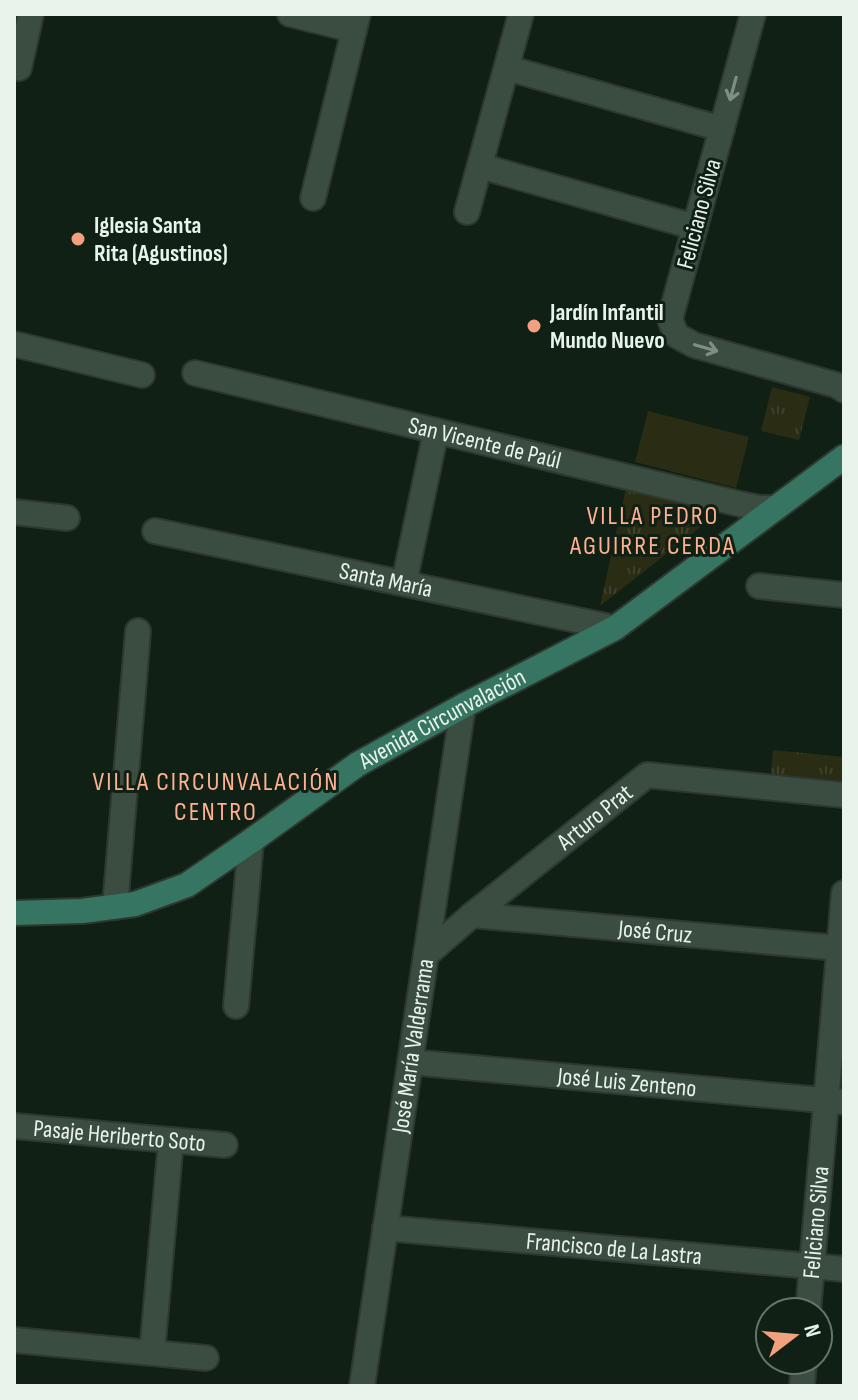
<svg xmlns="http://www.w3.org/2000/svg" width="858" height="1400" viewBox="0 0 858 1400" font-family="'Sofia Sans Condensed',sans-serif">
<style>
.grass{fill:url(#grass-tufts)}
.garden{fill:#2b2c14}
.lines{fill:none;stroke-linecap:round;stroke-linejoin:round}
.street-casing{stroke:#2e3831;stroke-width:28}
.secondary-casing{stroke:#2e3831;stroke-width:28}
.street{stroke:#3b4d40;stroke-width:24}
.secondary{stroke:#367562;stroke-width:24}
.oneway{stroke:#808f84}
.poi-dot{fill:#f2a17e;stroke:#102015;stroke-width:3}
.labels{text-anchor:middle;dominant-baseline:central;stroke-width:6;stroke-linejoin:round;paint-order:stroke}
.street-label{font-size:24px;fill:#e8f3eb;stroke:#102015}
.poi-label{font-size:24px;font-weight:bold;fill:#e8f3eb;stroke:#102015;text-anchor:start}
.neighbourhood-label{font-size:26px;letter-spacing:2px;fill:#fdb191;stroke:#102015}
</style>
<defs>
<pattern id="grass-tufts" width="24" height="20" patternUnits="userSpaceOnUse" patternTransform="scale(2)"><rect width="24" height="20" fill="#2b2c14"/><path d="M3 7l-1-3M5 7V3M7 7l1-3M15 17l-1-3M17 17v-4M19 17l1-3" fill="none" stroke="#40412b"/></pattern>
</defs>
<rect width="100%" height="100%" fill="#102015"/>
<!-- grass -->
<g class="grass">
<polygon points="772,387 810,397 799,440 761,431"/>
<polygon points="626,488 721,511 600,606"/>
<polygon points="773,750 844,757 844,781 771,774"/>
</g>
<!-- garden -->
<polygon class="garden" points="648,411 749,437 736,488 635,462"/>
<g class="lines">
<!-- street casing -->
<g class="street-casing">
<g id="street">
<polyline points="290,14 354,30"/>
<polyline points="753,14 670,319 676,335 694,345 836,385 844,390"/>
<polyline points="19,68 31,14"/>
<polyline points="507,68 722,129"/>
<polyline points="480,166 695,227"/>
<polyline points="313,198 358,14"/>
<polyline points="467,212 521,14"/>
<polyline points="14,344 142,375"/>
<path id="s1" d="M195 373 740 504 759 508H776"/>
<polyline points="14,512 67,518"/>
<path id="s2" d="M155 531 615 628"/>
<polyline points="404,583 436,431"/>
<polyline points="759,586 844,595"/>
<polyline points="115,907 138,631"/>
<path id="s3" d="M472 915 839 948"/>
<path id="s4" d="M426 955 472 915 647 775 844 795"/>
<polyline points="236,1006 251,841"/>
<path id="s5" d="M410 1062 844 1102"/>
<path id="s6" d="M14 1126 225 1145"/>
<path id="s7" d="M385 1228 844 1269"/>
<path id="s8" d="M808 1312 844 893"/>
<polyline points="14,1340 206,1358"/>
<polyline points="152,1353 171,1140"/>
<path id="s9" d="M362 1386 463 706"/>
<polyline points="802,1386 804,1360"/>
</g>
</g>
<!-- secondary casing -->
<g class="secondary-casing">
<g id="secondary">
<path id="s10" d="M14 913 82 911 135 904 187 885 251 841 358 764 463 706 615 628 844 457"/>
</g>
</g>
<!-- street -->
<use href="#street" class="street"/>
<!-- secondary -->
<use href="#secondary" class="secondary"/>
</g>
<!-- one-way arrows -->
<defs><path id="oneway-shaft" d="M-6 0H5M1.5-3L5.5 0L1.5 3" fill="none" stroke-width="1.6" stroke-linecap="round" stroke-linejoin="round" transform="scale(2)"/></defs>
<g class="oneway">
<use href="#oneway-shaft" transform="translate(733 89) rotate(105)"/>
<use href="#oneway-shaft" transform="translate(706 348) rotate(16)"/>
</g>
<!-- markers -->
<g class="poi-dot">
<circle cx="78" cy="239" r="8"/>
<circle cx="534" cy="326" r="8"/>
</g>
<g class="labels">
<!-- street labels -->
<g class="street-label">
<text transform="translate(699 214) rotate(-75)">Feliciano Silva</text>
<text stroke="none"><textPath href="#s1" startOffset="298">San Vicente de Paúl</textPath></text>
<text stroke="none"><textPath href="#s2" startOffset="236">Santa María</textPath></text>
<text stroke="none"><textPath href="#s10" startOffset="482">Avenida Circunvalación</textPath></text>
<text stroke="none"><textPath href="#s4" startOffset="218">Arturo Prat</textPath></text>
<text stroke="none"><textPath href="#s3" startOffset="184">José Cruz</textPath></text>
<text stroke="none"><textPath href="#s9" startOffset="344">José María Valderrama</textPath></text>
<text stroke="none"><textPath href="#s5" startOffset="218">José Luis Zenteno</textPath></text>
<text stroke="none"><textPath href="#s6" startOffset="106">Pasaje Heriberto Soto</textPath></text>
<text stroke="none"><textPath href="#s8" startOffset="90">Feliciano Silva</textPath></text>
<text stroke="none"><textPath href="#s7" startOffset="230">Francisco de La Lastra</textPath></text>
</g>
<!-- poi labels -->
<g class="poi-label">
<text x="94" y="225">Iglesia Santa<tspan x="94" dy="28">Rita (Agustinos)</tspan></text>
<text x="550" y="312">Jardín Infantil<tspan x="550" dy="28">Mundo Nuevo</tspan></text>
</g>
<!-- neighbourhood labels -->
<g class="neighbourhood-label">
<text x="653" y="516">VILLA PEDRO<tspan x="653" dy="30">AGUIRRE CERDA</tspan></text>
<text x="216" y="782">VILLA CIRCUNVALACIÓN<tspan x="216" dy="30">CENTRO</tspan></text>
</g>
</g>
<!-- border -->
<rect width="858" height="1400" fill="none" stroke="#e8f3eb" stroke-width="32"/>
<!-- north arrow -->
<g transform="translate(794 1336) rotate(74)"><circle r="38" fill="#102015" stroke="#66746b" stroke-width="2"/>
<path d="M0-6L14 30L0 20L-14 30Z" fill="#f2a17e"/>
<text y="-12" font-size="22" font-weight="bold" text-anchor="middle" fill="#e8f3eb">N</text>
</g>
</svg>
